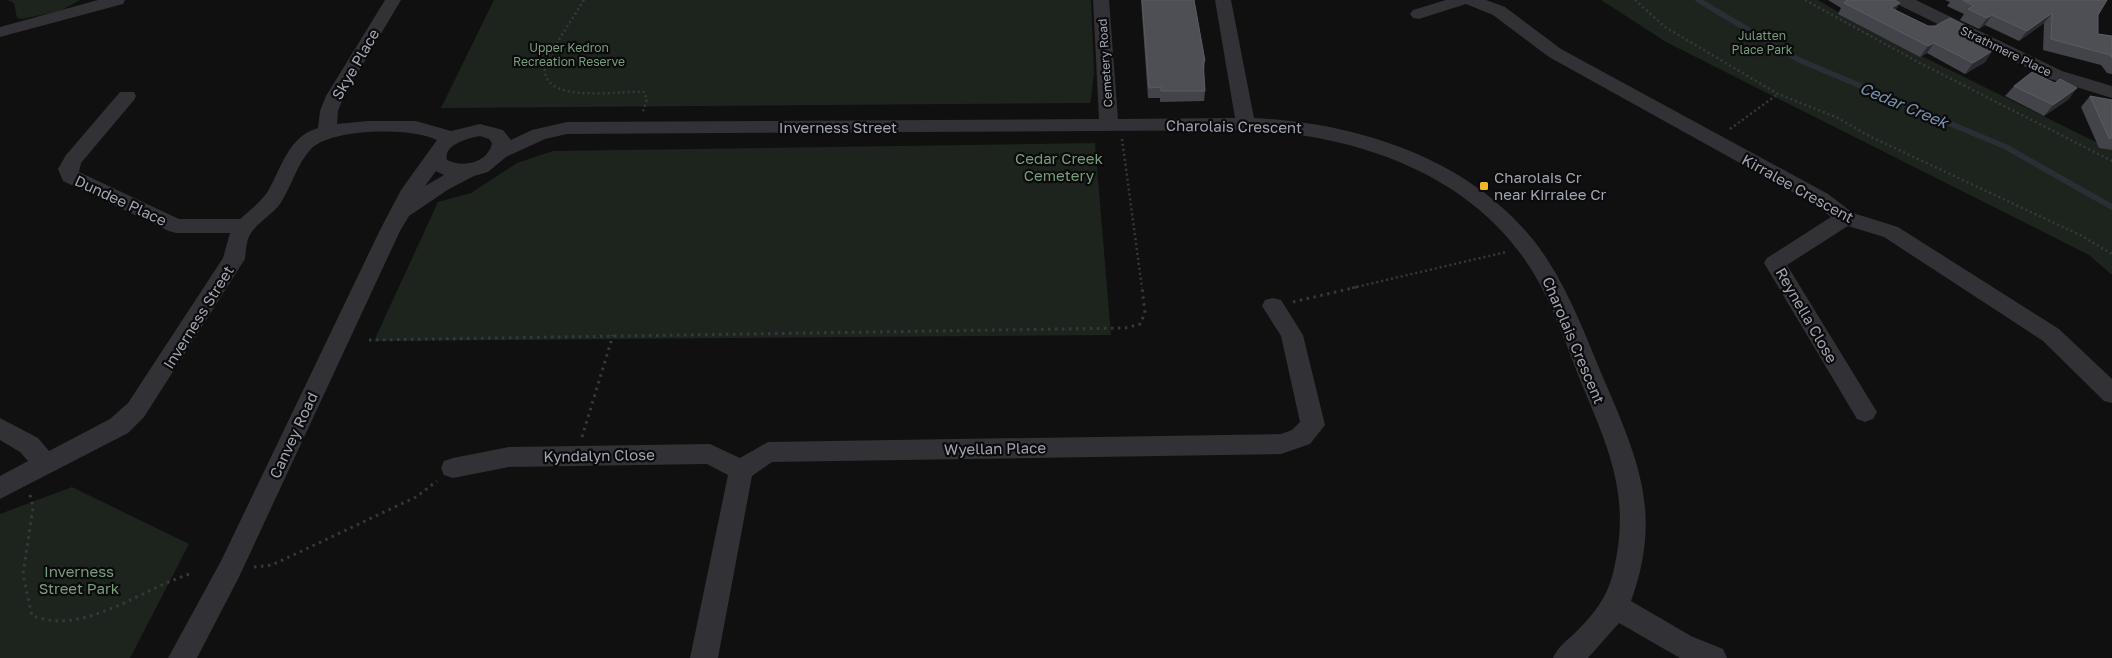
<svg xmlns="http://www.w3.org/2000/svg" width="2112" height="658" viewBox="0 0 2112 658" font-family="'Golos Text',sans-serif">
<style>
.green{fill:#1c241d}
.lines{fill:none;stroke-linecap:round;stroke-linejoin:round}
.stream{stroke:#283036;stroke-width:5.5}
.path-far1{stroke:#37383d;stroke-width:2.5;stroke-dasharray:2 3;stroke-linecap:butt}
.path{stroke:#37383d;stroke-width:3;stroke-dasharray:2.5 4.5;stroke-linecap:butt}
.minor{fill:#313136;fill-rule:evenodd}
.wall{fill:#434449}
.shaded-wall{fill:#2a2b2e}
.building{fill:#4d4f54;stroke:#5a5c63}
.poi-dot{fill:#f2b727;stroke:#0b0b0c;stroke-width:2}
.labels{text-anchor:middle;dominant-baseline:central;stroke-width:4.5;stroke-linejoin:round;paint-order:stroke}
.far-park-label{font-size:12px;fill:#779e7b;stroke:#0b0b0c}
.far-street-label{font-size:12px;fill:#a1a5b2;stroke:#0b0b0c}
.street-label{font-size:15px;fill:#a1a5b2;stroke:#0b0b0c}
.park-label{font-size:15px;fill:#779e7b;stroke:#0b0b0c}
.poi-label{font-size:15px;fill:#a1a5b2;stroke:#0b0b0c;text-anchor:start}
.water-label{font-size:16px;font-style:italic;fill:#7792ae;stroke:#0b0b0c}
</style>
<rect width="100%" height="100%" fill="#101011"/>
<!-- green -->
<g class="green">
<polygon points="8,0 80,0 60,11 22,19 17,18 14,3"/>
<polygon points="494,0 1091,0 1094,72 1091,99 1090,103 441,108"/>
<polygon points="1601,0 1818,0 1867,29 2112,150 2112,275 2089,255 1666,42"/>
<polygon points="1095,143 1111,335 374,341 438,202 471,193 517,163 553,151"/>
<polygon points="72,487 189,544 130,658 0,658 0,514"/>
</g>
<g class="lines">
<!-- stream -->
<polyline class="stream" points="1698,0 1799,60 2006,147 2112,207"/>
<!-- path-far1 -->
<g class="path-far1">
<path d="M584 0 546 60C533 107 618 90 644 92L647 99 643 111"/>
<polyline points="1635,0 1665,27 1778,94 1836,117 1871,137 2080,235 2112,254"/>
<polyline points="1805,0 1918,62 2112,161"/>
<polyline points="1730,129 1778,94"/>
<polyline points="1122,139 1142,288"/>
<polyline points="1352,288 1506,252"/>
</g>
<!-- path -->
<g class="path">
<polyline points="1293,302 1357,287"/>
<polyline points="369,340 1125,328 1140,324 1145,313 1142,287"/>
<polyline points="582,437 613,335"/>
<path d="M30 495 33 507 23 574 32 616C41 618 50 621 59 621 106 620 149 586 193 573"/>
<polyline points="254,567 272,565 416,497 437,481"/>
</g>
<!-- minor -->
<g class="minor">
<polygon points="98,0 125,0 123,4 0,37 0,27"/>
<path d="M385 0H401L344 96 338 111 337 124 368 121H416L451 131 480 124 503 130 511 140 532 130 567 122 1099 119 1093 0H1109L1118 119 1235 118 1215 0H1231L1254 118C1364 123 1484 163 1547 259 1573 299 1589 345 1608 389 1641 466 1661 518 1631 601L1691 636 1723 649 1727 658H1680L1619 623 1588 658H1553C1558 647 1566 641 1575 633 1593 615 1607 598 1613 573 1631 499 1611 454 1583 387 1567 348 1554 305 1531 269 1472 175 1361 137 1255 130L567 134 545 139 506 157 488 172 474 176 449 189 409 216 400 231 239 577 197 658H168L221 561 380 230 401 190 437 140C413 127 333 128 312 148 297 163 292 186 280 204 272 215 258 222 251 233 246 240 246 251 245 259L144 417 128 433 0 499V476L28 461 20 452 0 440V418L38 438 49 451 110 419 128 403 223 258 230 233H176L169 231 63 181 58 169 66 155 120 92H134L136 96 134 100 81 163 79 172 179 219H240C250 210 261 202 268 191 282 167 288 137 318 128L320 111 326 96ZM480 136 489 139 492 143C488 163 463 168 447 160 443 145 468 138 480 136ZM436 171 444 175 425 186Z"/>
<polygon points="1446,0 1486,0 1505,7 1561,49 1828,194 1853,213 1898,227 2059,329 2112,379 2112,403 2104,401 2043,341 1884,237 1848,226 1787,265 1877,412 1873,419 1865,422 1857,419 1764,263 1767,258 1831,217 1814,204 1549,57 1493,15 1466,4 1419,19 1413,18 1410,14 1413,10"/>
<polygon points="1895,0 1916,0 2062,71 2112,86 2112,98 2050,79 1897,4"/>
<polygon points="1273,298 1281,300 1303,335 1325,425 1310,444 1281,454 772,462 752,476 718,658 690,658 728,475 707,464 509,467 453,478 444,475 441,468 444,461 453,458 509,447 710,444 740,458 768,442 1281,434 1292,430 1300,422 1281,336 1262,306 1265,300"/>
</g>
</g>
<!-- wall -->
<g class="wall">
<polygon points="1141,0 1194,0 1205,61 1204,72 1205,91 1204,101 1160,102 1160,98 1148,98"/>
<polygon points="1828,0 1895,0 1896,10 1928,26 1970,28 1964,37 1992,51 1985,62 1965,74 1927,53 1920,57 1838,14 1841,8"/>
<polygon points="1945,0 2107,0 2098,15 2098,34 2112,36 2112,74 2107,73 2101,65 2043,50 2044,23 2019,41 1985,25 1979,29 1960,20 1964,14 1947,6 1950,2"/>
<polygon points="2055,83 2069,99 2044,116 2005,96 2014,86"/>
<polygon points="2090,96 2112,100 2112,150 2099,148 2081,107"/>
</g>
<!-- shaded-wall -->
<g class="shaded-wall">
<polygon points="1900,3 1894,13 1891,8"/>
<polygon points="2052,13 2044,23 2019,41 2027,31"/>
<polygon points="1992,15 1985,25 1979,29 1987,18"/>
<polygon points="1970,28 1963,38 1959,34"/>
<polygon points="1934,43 1927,53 1920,57 1928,46"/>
<polygon points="1992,51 1985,62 1965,74 1973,63"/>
<polygon points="2077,88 2069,99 2044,116 2053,105"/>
</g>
<!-- building -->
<g class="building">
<polygon points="1142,0 1194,0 1205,61 1203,61 1205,91 1161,91 1161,87 1149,88"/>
<polygon points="1847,0 1895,0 1900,3 1891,8 1928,26 1935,26 1950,18 1970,28 1959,34 1992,51 1973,63 1934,43 1928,46 1844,3"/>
<polygon points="1963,0 2107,0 2098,15 2098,34 2112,36 2112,58 2110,55 2051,39 2052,13 2027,31 1992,15 1987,18 1968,9 1974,6"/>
<polygon points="2032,72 2055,83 2060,79 2077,88 2053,105 2014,86"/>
<polygon points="2090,96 2112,100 2112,138 2109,138"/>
</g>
<!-- markers -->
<rect class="poi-dot" x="1479" y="181" width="10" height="10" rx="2.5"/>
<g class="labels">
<!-- far-park labels -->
<g class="far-park-label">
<text x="1762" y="35">Julatten<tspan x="1762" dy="14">Place Park</tspan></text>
<text x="569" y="47">Upper Kedron<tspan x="569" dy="14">Recreation Reserve</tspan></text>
</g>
<!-- far-street labels -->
<g class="far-street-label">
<text transform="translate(2006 51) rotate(26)">Strathmere Place</text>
<text transform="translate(1105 63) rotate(-94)">Cemetery Road</text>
</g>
<!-- street labels -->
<g class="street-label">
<text transform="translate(355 64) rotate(-60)">Skye Place</text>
<text transform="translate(1234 126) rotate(1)">Charolais Crescent</text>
<text x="838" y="127">Inverness Street</text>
<text transform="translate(1798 188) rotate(29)">Kirralee Crescent</text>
<text transform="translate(121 200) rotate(25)">Dundee Place</text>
<text transform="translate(1807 315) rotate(60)">Reynella Close</text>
<text transform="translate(198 317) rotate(-58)">Inverness Street</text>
<text transform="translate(1574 340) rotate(67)">Charolais Crescent</text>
<text transform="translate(293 435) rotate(-65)">Canvey Road</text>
<text transform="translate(995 448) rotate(-1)">Wyellan Place</text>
<text transform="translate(599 455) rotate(-1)">Kyndalyn Close</text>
</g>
<!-- park labels -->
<g class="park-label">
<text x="1059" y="158">Cedar Creek<tspan x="1059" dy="17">Cemetery</tspan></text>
<text x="79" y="571">Inverness<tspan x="79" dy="17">Street Park</tspan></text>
</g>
<!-- poi labels -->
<g class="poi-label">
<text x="1494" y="177">Charolais Cr<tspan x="1494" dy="17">near Kirralee Cr</tspan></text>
</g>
<!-- water labels -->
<g class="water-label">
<text transform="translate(1904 105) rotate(23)">Cedar Creek</text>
</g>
</g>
</svg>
